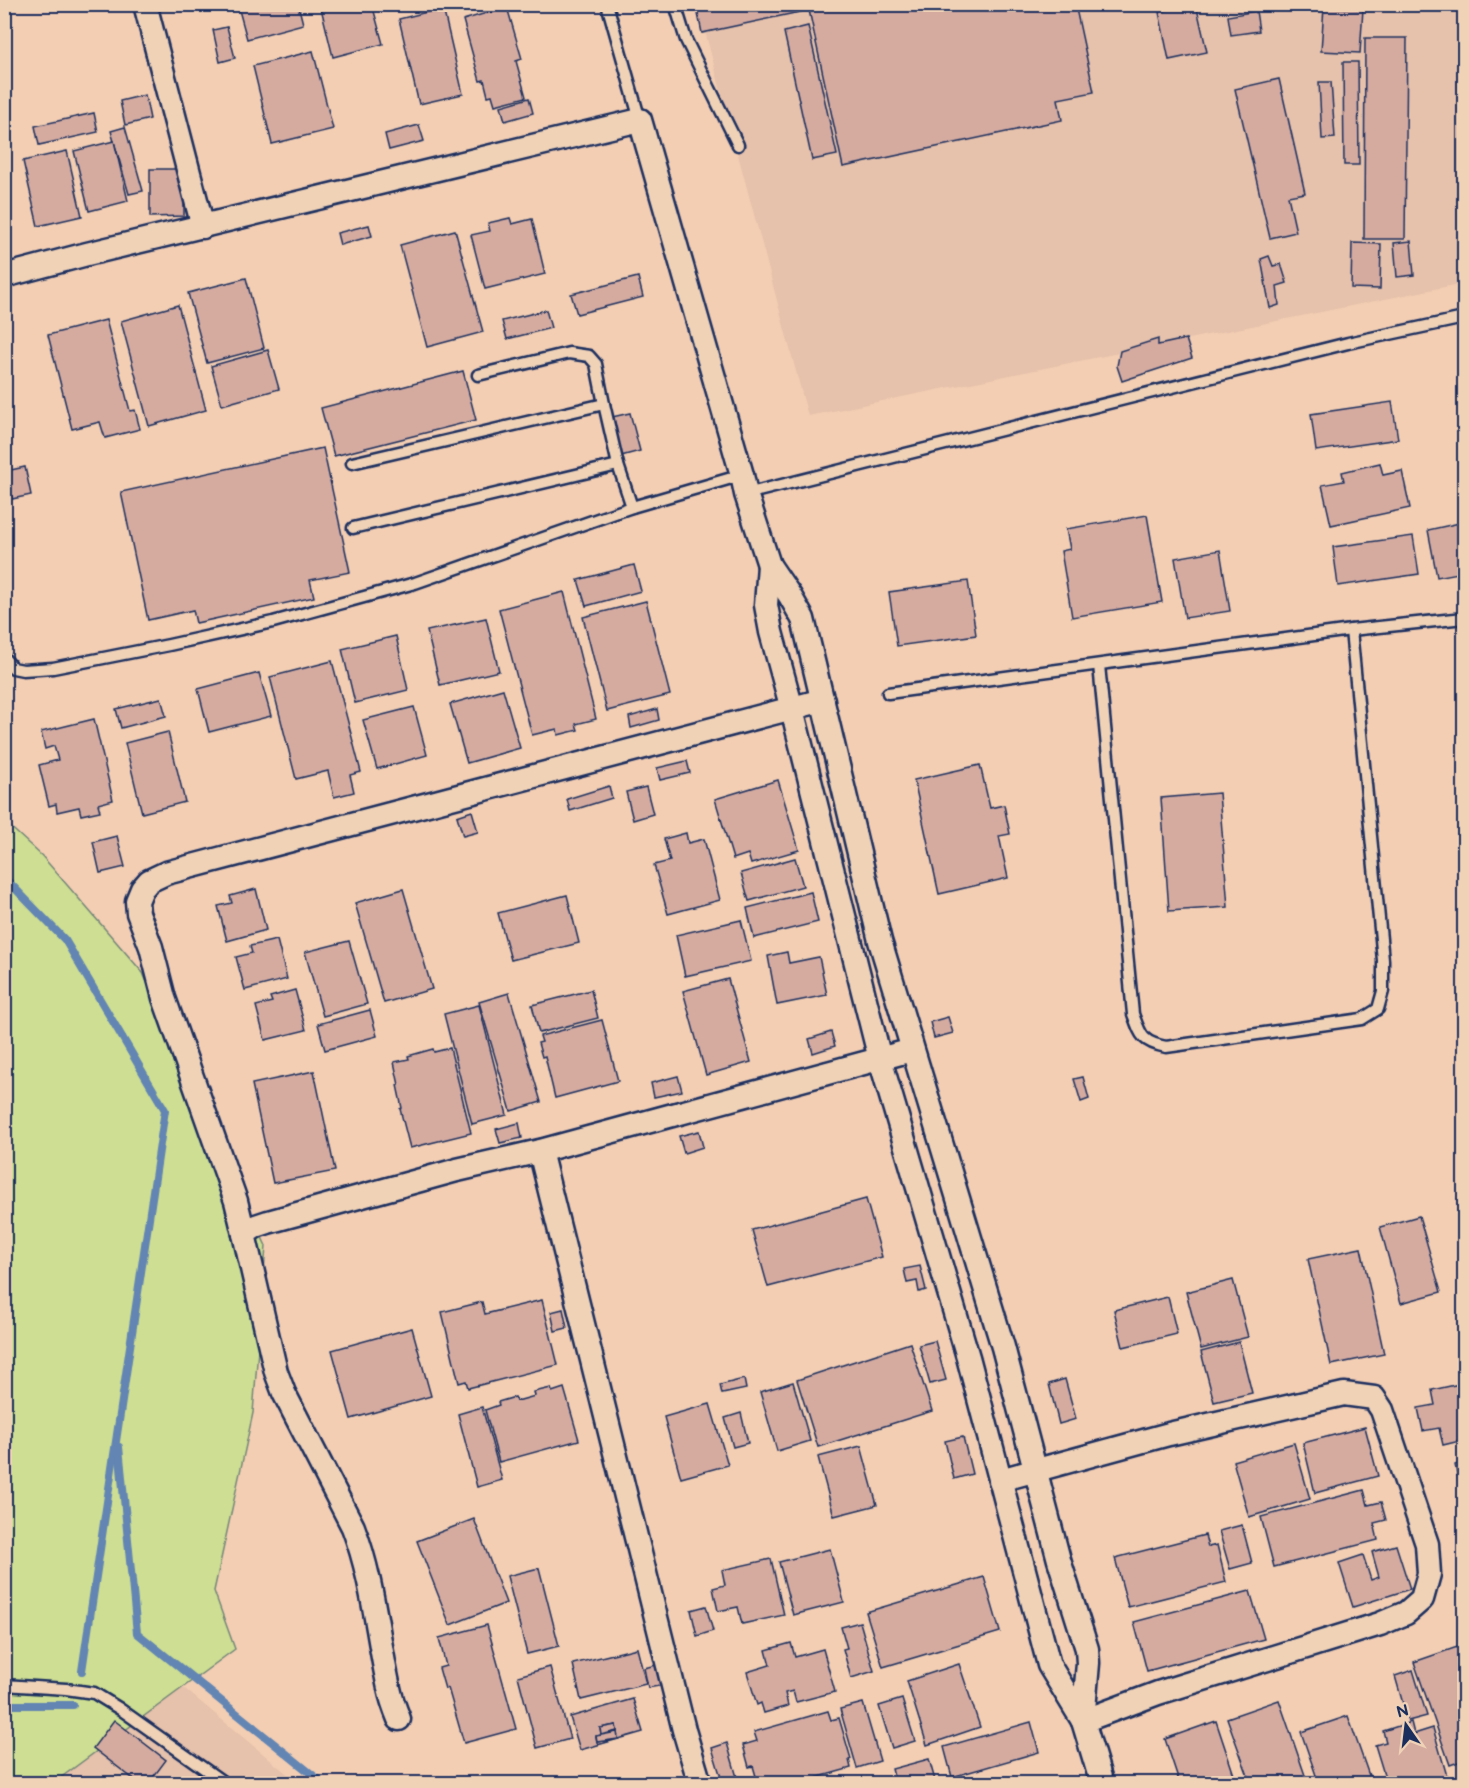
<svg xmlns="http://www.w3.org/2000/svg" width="1469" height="1788" viewBox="0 0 1469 1788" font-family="'Balsamiq Sans',sans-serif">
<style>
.built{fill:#e6c1ab}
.green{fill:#cede92;stroke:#748678;stroke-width:1.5}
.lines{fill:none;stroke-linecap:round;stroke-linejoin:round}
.stream{stroke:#6285b3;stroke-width:8}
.building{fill:#d5aba0;stroke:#1b2f5e;stroke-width:1.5;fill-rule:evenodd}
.service-casing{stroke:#1b2f5e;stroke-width:15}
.minor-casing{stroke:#1b2f5e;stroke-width:27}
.service{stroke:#f0d2b6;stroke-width:10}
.minor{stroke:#f0d2b6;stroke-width:22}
</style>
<rect width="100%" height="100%" fill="#f3ceb3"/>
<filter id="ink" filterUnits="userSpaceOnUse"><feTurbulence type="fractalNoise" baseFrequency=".0167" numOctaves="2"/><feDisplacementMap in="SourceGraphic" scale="12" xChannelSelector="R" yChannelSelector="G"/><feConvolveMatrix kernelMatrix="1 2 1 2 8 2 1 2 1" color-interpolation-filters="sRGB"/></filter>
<g filter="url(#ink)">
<!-- built -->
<g class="built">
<polygon points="698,5 1464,5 1464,283 808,416"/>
<polygon points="4,1652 41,1671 185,1689 298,1783 5,1783"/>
</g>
<!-- green -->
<polygon class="green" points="4,821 42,856 143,973 185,1072 266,1246 253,1413 214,1591 235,1649 52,1784 5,1783"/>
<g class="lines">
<!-- stream -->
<g class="stream">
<polyline points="4,877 65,940 165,1110 82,1671"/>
<polyline points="119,1447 137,1633 324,1784"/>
<polyline points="4,1705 73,1705"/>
</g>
</g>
<!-- building -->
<g class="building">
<polygon points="258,4 298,4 303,24 247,39 239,10"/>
<polygon points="320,4 372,4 383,44 333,57"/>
<polygon points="696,4 1075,4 1094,92 1058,99 1062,120 843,167 809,10 702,33"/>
<polygon points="1196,4 1207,52 1169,60 1159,12"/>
<polygon points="507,7 522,59 516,61 526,97 495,105 492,95 488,96 484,80 480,81 463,20"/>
<polygon points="1324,7 1363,9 1360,53 1321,51"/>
<polygon points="443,8 463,94 419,104 399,19"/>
<polygon points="1256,11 1259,31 1231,35 1228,16"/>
<polygon points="808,26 837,155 812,160 784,32"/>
<polygon points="227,27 235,58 220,62 213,30"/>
<polygon points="1365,38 1407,38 1405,239 1364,239"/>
<polygon points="313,51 333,129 272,144 253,66"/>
<polygon points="1343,62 1358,62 1359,165 1344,165"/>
<polygon points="1279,79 1305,193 1288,196 1296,232 1270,238 1235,89"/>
<polygon points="1319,82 1331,82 1335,138 1322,139"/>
<polygon points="145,95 150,119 125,125 120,101"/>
<polygon points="529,98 533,113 505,121 501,106"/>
<polygon points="94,113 98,132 39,145 35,126"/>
<polygon points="419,125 424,141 389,150 385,134"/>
<polygon points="125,127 143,191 129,194 111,131"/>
<polygon points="114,141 128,201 89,211 74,151"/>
<polygon points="67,151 82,216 38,226 23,161"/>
<polygon points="150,169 184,169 184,216 150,217"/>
<polygon points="510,218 512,224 532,219 545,274 485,289 471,235 490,231 488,223"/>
<polygon points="369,225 372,236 340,245 337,233"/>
<polygon points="455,230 483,332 427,347 400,245"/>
<polygon points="1411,241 1414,275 1397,277 1394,243"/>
<polygon points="1352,243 1381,244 1380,289 1351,288"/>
<polygon points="1269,256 1273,266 1281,264 1287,283 1277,286 1279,305 1270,308 1261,259"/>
<polygon points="638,277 643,297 577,314 571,294"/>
<polygon points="246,278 264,348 207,363 188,293"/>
<polygon points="178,305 206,410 149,426 121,321"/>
<polygon points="546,310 551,328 507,339 502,321"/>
<polygon points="106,320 130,411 135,410 140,429 105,438 100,422 72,429 48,335"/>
<polygon points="1158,339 1158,345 1186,339 1192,358 1122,381 1117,366 1120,351"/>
<polygon points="268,350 279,389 222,405 211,366"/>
<polygon points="463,371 476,420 334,456 321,408"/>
<polygon points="1392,402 1398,439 1316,451 1311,414"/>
<polygon points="630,413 640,451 621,456 612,417"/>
<polygon points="323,448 350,572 310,580 314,597 196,623 193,610 148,620 121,492"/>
<polygon points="1380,463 1383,475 1402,471 1410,508 1331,525 1322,485 1344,481 1342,472"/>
<polygon points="25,467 31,495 12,499 6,471"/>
<polygon points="1147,515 1162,602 1072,617 1061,551 1070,549 1066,529"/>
<polygon points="1464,522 1464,572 1437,577 1428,530"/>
<polygon points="1413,536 1419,574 1338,586 1333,547"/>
<polygon points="1220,550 1230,611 1185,618 1175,558"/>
<polygon points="634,565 641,591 586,606 578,580"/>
<polygon points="968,581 976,635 897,646 889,592"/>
<polygon points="564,592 596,719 576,724 578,730 558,735 557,729 532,735 499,609"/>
<polygon points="646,601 670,695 607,711 583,617"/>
<polygon points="486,618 499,671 440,685 427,631"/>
<polygon points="396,636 408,690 355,703 342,649"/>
<polygon points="332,661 361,772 350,775 354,792 334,797 328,771 296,779 270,677"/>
<polygon points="259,673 271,716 209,732 198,689"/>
<polygon points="503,689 520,748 467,763 450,704"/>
<polygon points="4,698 11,732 4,733"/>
<polygon points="161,698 166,716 121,728 116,709"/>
<polygon points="414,707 427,755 377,769 363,720"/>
<polygon points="657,709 659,720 631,728 629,717"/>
<polygon points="94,719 113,800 98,804 100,811 81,815 79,807 57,812 56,804 49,806 39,765 58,760 54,746 45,749 41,732"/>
<polygon points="168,732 185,802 142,813 125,743"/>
<polygon points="687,761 690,773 660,780 657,768"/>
<polygon points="980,765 990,808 1004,805 1010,834 999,836 1008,878 939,894 914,780"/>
<polygon points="778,780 799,850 751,864 748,854 733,859 715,799"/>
<polygon points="609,786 612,798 570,811 567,799"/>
<polygon points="646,787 653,814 633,820 626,792"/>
<polygon points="1219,793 1228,907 1169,911 1161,798"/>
<polygon points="472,811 478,832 463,836 457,816"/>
<polygon points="686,833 688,843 704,839 720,900 668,914 654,865 670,861 664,839"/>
<polygon points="117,836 125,867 100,873 93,842"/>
<polygon points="795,858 803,886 749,901 741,873"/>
<polygon points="256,889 266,930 227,941 218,906 232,903 230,896"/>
<polygon points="403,889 432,989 384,1003 355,903"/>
<polygon points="811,892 818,922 754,938 747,908"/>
<polygon points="567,895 579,943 511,960 498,913"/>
<polygon points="741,920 751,961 685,976 676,935"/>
<polygon points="277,940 287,979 245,990 236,957 252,953 250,946"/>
<polygon points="349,941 367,1004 323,1016 305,952"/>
<polygon points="787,952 789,963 819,957 827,995 777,1005 768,956"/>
<polygon points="728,979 751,1062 706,1075 683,991"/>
<polygon points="295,990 306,1030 265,1040 256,1006 272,1002 270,997"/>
<polygon points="591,990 598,1018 539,1033 532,1005"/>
<polygon points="509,993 541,1102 511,1111 479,1002"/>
<polygon points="479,1005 507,1115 472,1124 444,1014"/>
<polygon points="370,1010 377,1036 325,1050 318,1024"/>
<polygon points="948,1017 953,1033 934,1038 930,1022"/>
<polygon points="602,1020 618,1081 555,1098 545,1056 542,1057 538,1043 542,1042 540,1036"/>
<polygon points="831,1032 835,1046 813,1053 809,1039"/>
<polygon points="450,1048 471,1133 410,1148 400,1109 402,1108 397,1085 399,1085 394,1062 409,1059 408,1056 433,1049 434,1052"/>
<polygon points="314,1071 335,1171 273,1183 252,1084"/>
<polygon points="678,1076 682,1091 654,1097 651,1083"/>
<polygon points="1083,1077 1089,1099 1081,1102 1074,1079"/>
<polygon points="519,1123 522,1138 500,1143 496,1129"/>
<polygon points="699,1131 703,1147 684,1153 679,1136"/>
<polygon points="866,1199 882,1257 768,1287 752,1230"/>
<polygon points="1419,1216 1441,1292 1401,1303 1380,1227"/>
<polygon points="1361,1248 1384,1354 1331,1365 1308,1259"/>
<polygon points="920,1266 926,1290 919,1292 917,1281 907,1283 904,1269"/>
<polygon points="1233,1280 1248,1337 1201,1349 1186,1292"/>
<polygon points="1168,1297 1177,1334 1123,1347 1114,1310"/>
<polygon points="542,1300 558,1365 468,1388 466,1381 459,1383 442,1312 482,1302 485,1314"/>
<polygon points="563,1309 567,1328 555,1331 551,1312"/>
<polygon points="412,1328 431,1396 351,1419 332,1350"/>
<polygon points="935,1341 946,1380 930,1384 919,1345"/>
<polygon points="1239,1342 1252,1393 1214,1402 1201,1352"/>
<polygon points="910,1343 932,1411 818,1447 797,1380"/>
<polygon points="744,1379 746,1389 722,1394 720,1385"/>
<polygon points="1065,1379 1076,1419 1059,1424 1049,1384"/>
<polygon points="793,1382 810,1441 777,1451 760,1392"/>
<polygon points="1464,1383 1464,1440 1443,1445 1439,1428 1423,1431 1418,1408 1435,1405 1432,1390"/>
<polygon points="551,1388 552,1392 564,1388 579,1440 499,1462 485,1410 499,1405 498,1402 515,1397 517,1401 535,1396 534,1392"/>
<polygon points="710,1404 728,1465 681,1478 664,1417"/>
<polygon points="482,1407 502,1480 477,1487 458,1414"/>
<polygon points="741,1413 748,1443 733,1447 725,1418"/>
<polygon points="1365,1427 1378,1476 1315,1493 1303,1443"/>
<polygon points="963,1437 972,1474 954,1479 945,1441"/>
<polygon points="1294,1443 1310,1499 1249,1517 1233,1461"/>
<polygon points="861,1446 877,1505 834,1516 818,1457"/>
<polygon points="1464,1462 1464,1503 1455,1465"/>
<polygon points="1364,1490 1368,1505 1381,1502 1386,1520 1374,1523 1378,1540 1274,1567 1261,1517"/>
<polygon points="474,1519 506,1603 450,1625 417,1541"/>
<polygon points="1242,1525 1252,1563 1230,1569 1219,1531"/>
<polygon points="1205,1535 1208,1547 1217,1545 1226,1582 1128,1607 1115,1558"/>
<polygon points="1396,1545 1410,1589 1353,1607 1339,1563 1363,1555 1371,1580 1379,1577 1372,1552"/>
<polygon points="830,1549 844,1602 793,1615 779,1562"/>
<polygon points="771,1559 784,1615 742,1624 738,1607 718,1611 713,1588 725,1585 722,1570"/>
<polygon points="539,1568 559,1646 527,1654 507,1576"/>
<polygon points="984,1577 1000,1632 883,1667 866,1612"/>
<polygon points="1250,1591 1264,1639 1147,1671 1134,1622"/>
<polygon points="706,1606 713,1631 697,1636 691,1610"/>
<polygon points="860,1622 874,1671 851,1678 843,1649 847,1648 841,1627"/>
<polygon points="487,1625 516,1729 464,1743 448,1688 445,1689 439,1668 446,1666 439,1638"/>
<polygon points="791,1643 795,1657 823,1649 835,1692 796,1702 793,1691 785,1693 788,1706 764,1713 761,1703 757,1705 747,1672 770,1665 766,1650"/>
<polygon points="1463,1645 1464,1760 1450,1765 1414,1662"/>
<polygon points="637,1648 646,1684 581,1700 573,1664"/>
<polygon points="660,1664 665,1685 648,1688 644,1668"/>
<polygon points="959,1664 980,1727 927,1745 907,1681"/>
<polygon points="550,1667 570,1739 537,1748 518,1676"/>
<polygon points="1413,1670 1427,1716 1408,1721 1395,1676"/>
<path d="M633 1699 643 1732 580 1750 570 1717ZM616 1725 617 1731 601 1735 600 1728ZM617 1732 618 1739 597 1742 596 1736Z"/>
<polygon points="902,1699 915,1741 892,1748 879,1706"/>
<polygon points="1279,1700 1308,1784 1251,1784 1227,1718"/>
<polygon points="863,1703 880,1761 857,1768 840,1709"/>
<polygon points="828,1711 831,1720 839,1718 851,1759 849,1760 851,1768 794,1784 771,1784 771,1780 758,1783 753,1766 749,1767 743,1745 757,1741 754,1732"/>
<polygon points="1348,1716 1372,1784 1319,1784 1301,1732"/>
<polygon points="114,1720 166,1760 148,1784 140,1784 93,1748"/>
<polygon points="1216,1721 1237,1784 1180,1784 1165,1739"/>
<polygon points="1031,1722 1039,1752 952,1777 944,1747"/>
<polygon points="1411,1722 1414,1734 1433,1728 1447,1776 1422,1784 1387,1784 1375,1745 1386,1742 1383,1731"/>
<polygon points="616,1725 617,1731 601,1735 600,1728"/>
<polygon points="617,1732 618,1739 597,1742 596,1736"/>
<polygon points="727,1743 739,1784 723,1784 712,1748"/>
<polygon points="929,1759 936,1784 896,1784 892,1769"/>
</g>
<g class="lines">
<!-- service casing -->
<g class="service-casing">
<g id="service">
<polyline points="607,4 640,120"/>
<polyline points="675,4 686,40 738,145"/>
<polyline points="478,375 569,353 589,356 596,364 604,404"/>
<polyline points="352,463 604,404 618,465 632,507"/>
<polyline points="746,494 1348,343 1464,318"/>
<polyline points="353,528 618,465"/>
<polyline points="4,658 13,668 23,670 53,668 169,645 273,622 415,583 632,507 742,475"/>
<path d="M1099 665 1133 1014C1141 1036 1142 1042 1166 1047L1362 1019 1378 1009 1383 991V960L1351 630"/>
<polyline points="888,693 1351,630 1464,618"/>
<polyline points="4,1685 66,1689 94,1693 120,1709 226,1784"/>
</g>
</g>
<!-- minor casing -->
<g class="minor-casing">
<g id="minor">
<polyline points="145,4 203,227"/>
<polyline points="4,276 87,254 640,120 742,475 746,494 769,565 790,596 803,619 880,941 1003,1347 1059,1560 1087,1649 1088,1663 1083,1721"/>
<polyline points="769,565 766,605 771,632 792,709 880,1059 968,1357 1049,1665 1083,1721 1102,1784"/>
<polyline points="540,1151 684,1730 700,1784"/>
<polyline points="244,1234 236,1201 164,998 151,947 138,913 137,901 142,889 149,881 166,873 823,700"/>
<polyline points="1000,1480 1169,1434 1344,1394 1374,1398 1382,1410 1427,1544 1429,1574 1422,1599 1406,1613 1380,1624 1158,1693 1083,1721"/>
<path d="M399 1719C395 1709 391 1698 389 1688 377 1634 373 1579 353 1527L284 1393 276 1372 244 1234 256 1226 268 1222 457 1170 540 1151 912 1050"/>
</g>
</g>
<!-- service -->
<use href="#service" class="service"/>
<!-- minor -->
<use href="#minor" class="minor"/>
</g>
</g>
<!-- margin -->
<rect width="1469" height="1788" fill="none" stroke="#f0d2b6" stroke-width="24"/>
<rect x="12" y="12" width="1445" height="1764" fill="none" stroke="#1b2f5e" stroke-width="2" filter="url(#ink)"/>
<!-- north arrow -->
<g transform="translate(1406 1725) rotate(346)" stroke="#f0d2b6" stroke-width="4.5" paint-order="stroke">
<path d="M0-4.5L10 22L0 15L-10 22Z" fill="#1b2f5e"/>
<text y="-9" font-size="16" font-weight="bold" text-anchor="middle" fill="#1b2f5e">N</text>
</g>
</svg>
